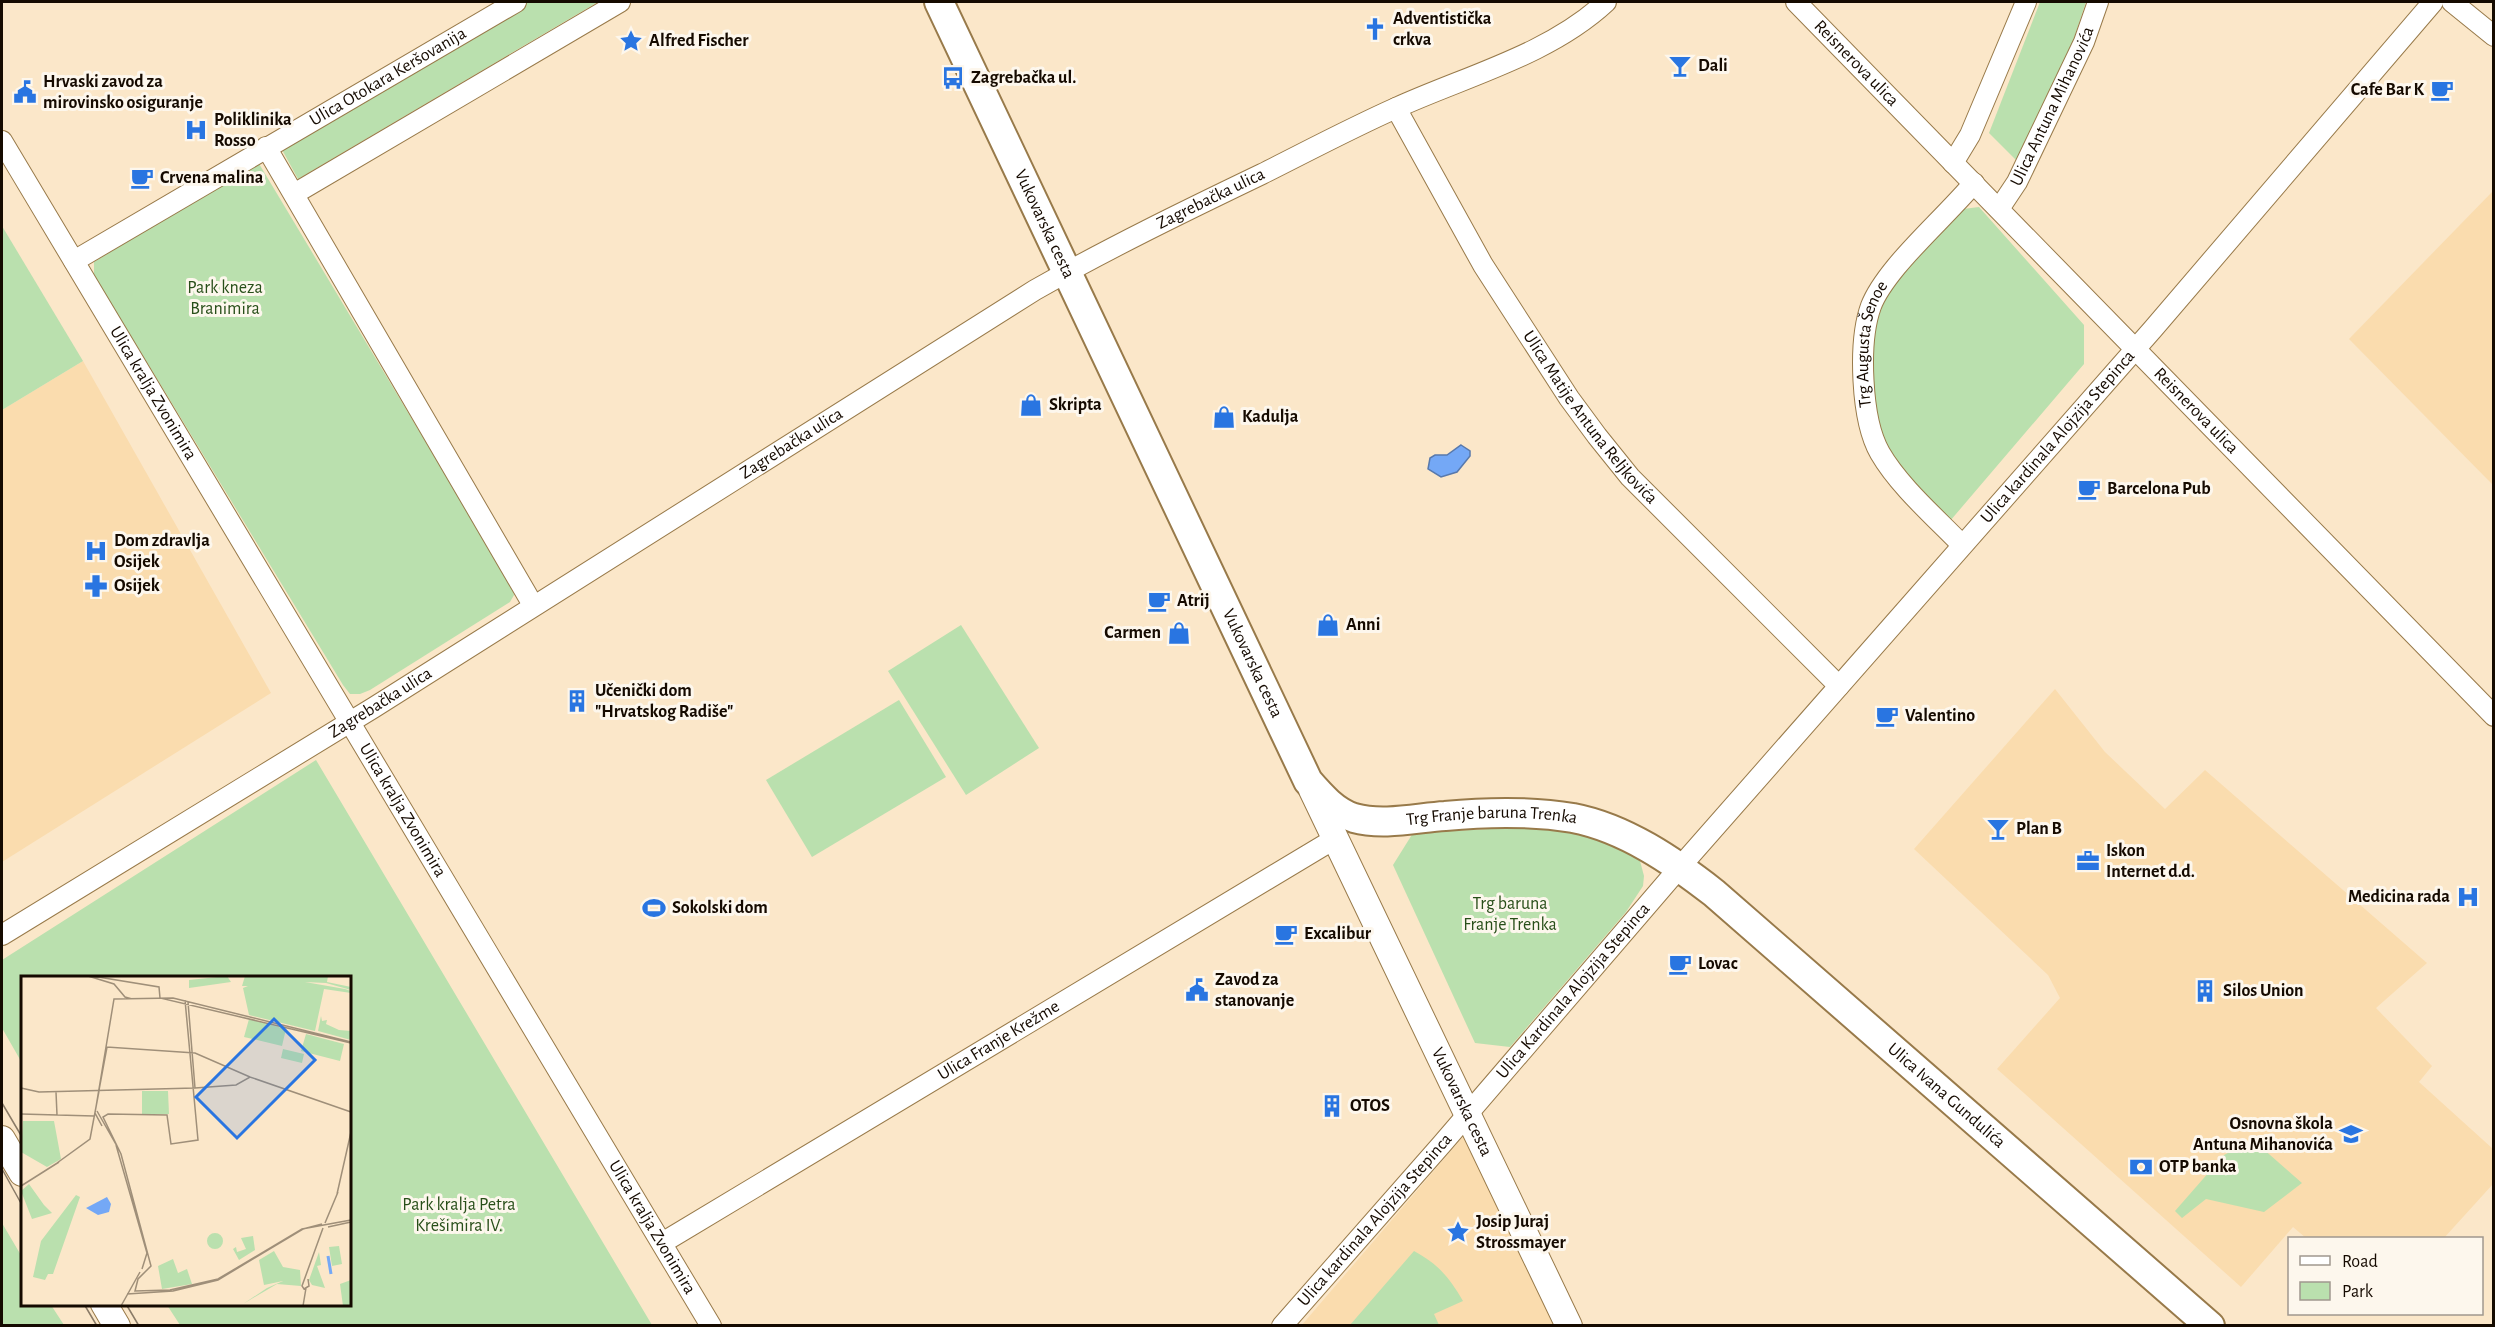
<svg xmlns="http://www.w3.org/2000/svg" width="2495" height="1327" viewBox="0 0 2495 1327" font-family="'Alegreya Sans',sans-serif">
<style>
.built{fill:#fadcae}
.green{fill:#bae0ae}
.water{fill:#74a8f6;stroke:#5879ac;stroke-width:1.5}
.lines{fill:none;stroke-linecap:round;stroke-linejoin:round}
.minor-casing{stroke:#987a4a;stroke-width:22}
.tertiary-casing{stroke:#987a4a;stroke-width:28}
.secondary-casing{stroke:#987a4a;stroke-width:32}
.minor{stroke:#fff;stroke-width:20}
.tertiary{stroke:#fff;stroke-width:26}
.secondary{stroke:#fff;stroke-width:28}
.tram{stroke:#8a7b67;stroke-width:1.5}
.labels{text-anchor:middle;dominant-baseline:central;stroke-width:6;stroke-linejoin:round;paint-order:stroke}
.poi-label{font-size:18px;font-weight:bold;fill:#150a00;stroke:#fdf7ed;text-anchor:start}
.street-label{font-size:18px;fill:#150a00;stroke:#fdf7ed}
.park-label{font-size:18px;fill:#284f19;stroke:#fdf7ed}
.inset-river{fill:none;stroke:#74a8f6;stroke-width:3}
.inset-road{fill:none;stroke:#9f8f79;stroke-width:1.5}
.view{fill:#2975e1;fill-opacity:0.15;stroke:#2975e1;stroke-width:3}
.inset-edge{fill:none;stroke:#150a00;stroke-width:3}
</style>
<rect width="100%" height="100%" fill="#fbe7c9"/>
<!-- built -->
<g class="built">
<polygon points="2493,191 2493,485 2349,339"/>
<polygon points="83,361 271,693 2,862 2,410"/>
<polygon points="2055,689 2105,752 2165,809 2205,770 2427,963 2376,1008 2432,1066 2419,1082 2493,1149 2493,1184 2444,1238 2306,1238 2293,1227 2241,1287 1997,1069 2060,998 2048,975 1914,849"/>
<polygon points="1468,1131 1559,1326 1301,1326"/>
</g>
<!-- green -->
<g class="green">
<polygon points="528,2 598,2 298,179 280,146"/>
<polygon points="2040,2 2086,2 2062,74 2017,161 1989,133"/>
<polygon points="258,162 512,586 514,595 510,602 370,690 360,694 350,694 343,685 94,275 94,262"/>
<path d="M1979 207 2084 325V364L1950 521C1934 505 1916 489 1901 471 1860 421 1862 334 1895 280 1908 258 1938 230 1955 210Z"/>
<polygon points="2,226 83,361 2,410"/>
<polygon points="961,625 1039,748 966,795 888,671"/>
<polygon points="899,700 946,777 812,857 766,780"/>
<polygon points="316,760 652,1325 180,1325 167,1305 350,1304 350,978 22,978 22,1063 2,1028 2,960"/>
<polygon points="1543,826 1598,836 1639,857 1644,876 1643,886 1626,912 1510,1047 1475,1043 1393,865 1413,833"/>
<polygon points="2253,1140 2302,1183 2264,1212 2206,1199 2182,1218 2175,1211 2224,1155"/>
<polygon points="2,1223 22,1257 22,1304 51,1305 64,1325 2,1325"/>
<path d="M1414 1251C1438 1264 1449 1277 1463 1301L1434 1314 1439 1325H1350Z"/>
</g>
<!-- water -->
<polygon class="water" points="1461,445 1470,451 1470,456 1457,472 1441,477 1428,469 1430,458 1435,455 1447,455"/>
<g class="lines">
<!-- minor casing -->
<g class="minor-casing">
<g id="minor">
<path id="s1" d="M1796 2 2494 716"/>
<polyline points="2452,2 2494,36"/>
<path id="s2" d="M1396 108 1483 265 1569 398 1597 436 1630 477 1839 686"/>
<path id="s3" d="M2 141 711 1326"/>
<polyline points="266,147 533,605"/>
<polyline points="1953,163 1970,135 2026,2"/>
<polyline points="294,194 620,2"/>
<path id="s4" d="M1999 209 2017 182 2084 42 2098 2"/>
<path id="s5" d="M74 261 516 2"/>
<path id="s6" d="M1962 545C1936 518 1899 486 1880 453 1861 420 1858 342 1871 306 1876 293 1887 278 1896 267 1920 238 1949 212 1974 183"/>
<path id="s7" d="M2 935 373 708 1035 290C1109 248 1185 211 1262 174 1306 152 1351 128 1396 108 1466 76 1549 55 1606 2"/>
<path id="s8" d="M662 1243 1336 838"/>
<path id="s9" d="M1282 1326 1442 1144 1680 867 2153 329 2433 2"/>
</g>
</g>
<!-- tertiary casing -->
<g class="tertiary-casing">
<g id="tertiary">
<path id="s10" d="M1312 790 1569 1326"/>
<polyline points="2,1139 22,1173"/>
<polyline points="104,1304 117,1326"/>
</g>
</g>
<!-- secondary casing -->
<g class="secondary-casing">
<g id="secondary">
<path id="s11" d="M939 2 1308 781C1321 796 1335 812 1354 818 1383 826 1416 818 1445 816 1487 812 1531 811 1573 818 1625 828 1673 861 1714 893L2210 1326"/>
</g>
</g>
<!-- minor -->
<use href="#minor" class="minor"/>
<!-- tertiary -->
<use href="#tertiary" class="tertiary"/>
<!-- secondary -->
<use href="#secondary" class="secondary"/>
<!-- tram -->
<g class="tram">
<polyline points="2,1103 22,1137"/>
<polyline points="2,1169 22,1205"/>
<polyline points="84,1304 97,1326"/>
<polyline points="126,1304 139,1326"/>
</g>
</g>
<!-- icons -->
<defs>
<g id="church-bare" transform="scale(1.8)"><path d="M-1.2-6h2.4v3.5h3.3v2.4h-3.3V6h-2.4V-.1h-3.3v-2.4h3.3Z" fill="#2975e1" stroke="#fdf7ed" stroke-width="2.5" paint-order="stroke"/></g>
<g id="sight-bare" transform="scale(1.8)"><path d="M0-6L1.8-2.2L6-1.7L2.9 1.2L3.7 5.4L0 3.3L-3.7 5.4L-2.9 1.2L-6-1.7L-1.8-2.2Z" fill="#2975e1" stroke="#fdf7ed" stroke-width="2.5" paint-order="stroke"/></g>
<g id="bar-bare" transform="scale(1.8)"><path d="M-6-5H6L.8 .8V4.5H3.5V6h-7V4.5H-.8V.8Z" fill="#2975e1" stroke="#fdf7ed" stroke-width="2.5" paint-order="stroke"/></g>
<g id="bus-bare" transform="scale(1.8)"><path d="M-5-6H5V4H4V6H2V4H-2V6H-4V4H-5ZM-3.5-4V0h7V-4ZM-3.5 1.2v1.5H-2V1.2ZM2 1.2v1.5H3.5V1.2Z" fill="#2975e1" stroke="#fdf7ed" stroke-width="2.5" paint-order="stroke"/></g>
<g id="cafe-bare" transform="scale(1.8)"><path d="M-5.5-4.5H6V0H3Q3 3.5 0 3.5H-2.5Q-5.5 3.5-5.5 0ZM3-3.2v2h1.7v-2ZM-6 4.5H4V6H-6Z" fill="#2975e1" stroke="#fdf7ed" stroke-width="2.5" paint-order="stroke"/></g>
<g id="civic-bare" transform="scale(1.8)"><path d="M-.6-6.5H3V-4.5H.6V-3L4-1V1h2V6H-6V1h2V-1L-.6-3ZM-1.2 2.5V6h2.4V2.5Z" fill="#2975e1" stroke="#fdf7ed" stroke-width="2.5" paint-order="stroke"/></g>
<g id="hospital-bare" transform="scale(1.8)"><path d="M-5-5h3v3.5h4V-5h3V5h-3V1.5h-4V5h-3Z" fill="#2975e1" stroke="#fdf7ed" stroke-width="2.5" paint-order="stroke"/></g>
<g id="shop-bare" transform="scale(1.8)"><path d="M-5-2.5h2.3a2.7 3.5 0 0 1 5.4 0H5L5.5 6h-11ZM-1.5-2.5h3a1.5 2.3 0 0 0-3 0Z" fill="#2975e1" stroke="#fdf7ed" stroke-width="2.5" paint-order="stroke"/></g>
<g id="pharmacy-bare" transform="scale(1.8)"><path d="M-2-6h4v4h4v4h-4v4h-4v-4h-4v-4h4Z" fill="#2975e1" stroke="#fdf7ed" stroke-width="2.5" paint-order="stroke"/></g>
<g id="building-bare" transform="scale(1.8)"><path d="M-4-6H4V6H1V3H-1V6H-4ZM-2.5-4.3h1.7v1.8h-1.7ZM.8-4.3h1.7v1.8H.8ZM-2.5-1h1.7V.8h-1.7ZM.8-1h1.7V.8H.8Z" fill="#2975e1" stroke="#fdf7ed" stroke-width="2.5" paint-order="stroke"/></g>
<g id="office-bare" transform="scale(1.8)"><path d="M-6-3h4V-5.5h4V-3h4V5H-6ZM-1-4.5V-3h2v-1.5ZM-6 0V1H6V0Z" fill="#2975e1" stroke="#fdf7ed" stroke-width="2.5" paint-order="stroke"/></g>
<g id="stadium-bare" transform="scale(1.8)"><path d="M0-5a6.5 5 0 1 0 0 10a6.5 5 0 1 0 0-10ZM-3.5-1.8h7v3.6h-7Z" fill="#2975e1" stroke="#fdf7ed" stroke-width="2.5" paint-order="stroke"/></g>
<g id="school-bare" transform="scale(1.8)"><path d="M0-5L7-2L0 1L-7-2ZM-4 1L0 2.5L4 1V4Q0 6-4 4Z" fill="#2975e1" stroke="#fdf7ed" stroke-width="2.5" paint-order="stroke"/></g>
<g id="bank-bare" transform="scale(1.8)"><path d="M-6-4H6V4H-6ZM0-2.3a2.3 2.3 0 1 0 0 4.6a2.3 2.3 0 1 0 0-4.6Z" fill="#2975e1" stroke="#fdf7ed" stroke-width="2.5" paint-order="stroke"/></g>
</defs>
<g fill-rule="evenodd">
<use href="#church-bare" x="1375" y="29"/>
<use href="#sight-bare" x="631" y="41"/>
<use href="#bar-bare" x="1680" y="66"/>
<use href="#bus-bare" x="953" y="78"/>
<use href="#cafe-bare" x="2442" y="90"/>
<use href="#civic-bare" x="25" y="92"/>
<use href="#hospital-bare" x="196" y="130"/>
<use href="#cafe-bare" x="142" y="178"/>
<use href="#shop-bare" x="1031" y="405"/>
<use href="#shop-bare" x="1224" y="417"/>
<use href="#cafe-bare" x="2089" y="489"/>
<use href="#hospital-bare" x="96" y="551"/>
<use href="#pharmacy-bare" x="96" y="586"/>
<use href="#cafe-bare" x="1159" y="601"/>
<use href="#shop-bare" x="1328" y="625"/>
<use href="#shop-bare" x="1179" y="633"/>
<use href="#building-bare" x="577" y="701"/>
<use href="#cafe-bare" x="1887" y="716"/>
<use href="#bar-bare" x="1998" y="829"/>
<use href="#office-bare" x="2088" y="861"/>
<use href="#hospital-bare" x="2468" y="897"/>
<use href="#stadium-bare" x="654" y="908"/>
<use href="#cafe-bare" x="1286" y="934"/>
<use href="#cafe-bare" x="1680" y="964"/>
<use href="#civic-bare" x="1197" y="990"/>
<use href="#building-bare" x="2205" y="991"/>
<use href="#building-bare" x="1332" y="1106"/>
<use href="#school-bare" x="2351" y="1134"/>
<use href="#bank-bare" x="2141" y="1167"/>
<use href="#sight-bare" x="1458" y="1232"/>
</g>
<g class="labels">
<!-- poi labels -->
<g class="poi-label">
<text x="1393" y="19">Adventistička<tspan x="1393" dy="21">crkva</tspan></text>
<text x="649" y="41">Alfred Fischer</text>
<text x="1698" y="66">Dali</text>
<text x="971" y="78">Zagrebačka ul.</text>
<text x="43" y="82">Hrvaski zavod za<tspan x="43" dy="21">mirovinsko osiguranje</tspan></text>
<text x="2424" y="90" text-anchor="end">Cafe Bar K</text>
<text x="214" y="120">Poliklinika<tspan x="214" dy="21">Rosso</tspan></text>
<text x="160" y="178">Crvena malina</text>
<text x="1049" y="405">Skripta</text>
<text x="1242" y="417">Kadulja</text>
<text x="2107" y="489">Barcelona Pub</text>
<text x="114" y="541">Dom zdravlja<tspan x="114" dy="21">Osijek</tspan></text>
<text x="114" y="586">Osijek</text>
<text x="1177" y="601">Atrij</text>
<text x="1346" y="625">Anni</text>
<text x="1161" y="633" text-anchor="end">Carmen</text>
<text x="595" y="691">Učenički dom<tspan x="595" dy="21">"Hrvatskog Radiše"</tspan></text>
<text x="1905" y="716">Valentino</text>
<text x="2016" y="829">Plan B</text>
<text x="2106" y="851">Iskon<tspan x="2106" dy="21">Internet d.d.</tspan></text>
<text x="2450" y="897" text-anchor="end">Medicina rada</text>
<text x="672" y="908">Sokolski dom</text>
<text x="1304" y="934">Excalibur</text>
<text x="1698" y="964">Lovac</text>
<text x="1215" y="980">Zavod za<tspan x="1215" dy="21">stanovanje</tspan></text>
<text x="2223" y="991">Silos Union</text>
<text x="1350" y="1106">OTOS</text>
<text x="2333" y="1124" text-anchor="end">Osnovna škola<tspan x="2333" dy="21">Antuna Mihanovića</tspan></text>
<text x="2159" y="1167">OTP banka</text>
<text x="1476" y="1222">Josip Juraj<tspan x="1476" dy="21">Strossmayer</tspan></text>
</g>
<!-- street labels -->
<g class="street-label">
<text stroke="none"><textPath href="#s1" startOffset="86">Reisnerova ulica</textPath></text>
<text stroke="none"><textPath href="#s5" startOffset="364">Ulica Otokara Keršovanija</textPath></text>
<text stroke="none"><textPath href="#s4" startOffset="116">Ulica Antuna Mihanovića</textPath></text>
<text stroke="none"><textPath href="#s7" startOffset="1416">Zagrebačka ulica</textPath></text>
<text stroke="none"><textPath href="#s11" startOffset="246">Vukovarska cesta</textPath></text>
<text stroke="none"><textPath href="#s6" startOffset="236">Trg Augusta Šenoe</textPath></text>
<text stroke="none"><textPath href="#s3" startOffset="294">Ulica kralja Zvonimira</textPath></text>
<text stroke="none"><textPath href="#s1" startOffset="572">Reisnerova ulica</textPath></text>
<text stroke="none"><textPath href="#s2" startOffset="366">Ulica Matije Antuna Reljkovića</textPath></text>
<text stroke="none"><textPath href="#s9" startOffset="1180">Ulica kardinala Alojzija Stepinca</textPath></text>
<text stroke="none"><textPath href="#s7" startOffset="930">Zagrebačka ulica</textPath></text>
<text stroke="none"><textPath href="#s11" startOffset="732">Vukovarska cesta</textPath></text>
<text stroke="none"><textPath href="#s7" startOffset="444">Zagrebačka ulica</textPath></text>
<text stroke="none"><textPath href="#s3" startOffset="780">Ulica kralja Zvonimira</textPath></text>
<text stroke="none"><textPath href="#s11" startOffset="1060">Trg Franje baruna Trenka</textPath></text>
<text stroke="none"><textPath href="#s9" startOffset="444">Ulica Kardinala Alojzija Stepinca</textPath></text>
<text stroke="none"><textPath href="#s8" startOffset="393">Ulica Franje Krežme</textPath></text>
<text stroke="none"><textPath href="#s11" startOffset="1611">Ulica Ivana Gundulića</textPath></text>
<text stroke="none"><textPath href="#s10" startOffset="346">Vukovarska cesta</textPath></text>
<text stroke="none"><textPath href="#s9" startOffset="141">Ulica kardinala Alojzija Stepinca</textPath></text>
<text stroke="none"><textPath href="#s3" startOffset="1266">Ulica kralja Zvonimira</textPath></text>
</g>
<!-- park labels -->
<g class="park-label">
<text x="225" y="288">Park kneza<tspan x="225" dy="21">Branimira</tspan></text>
<text x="1510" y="904">Trg baruna<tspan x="1510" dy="21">Franje Trenka</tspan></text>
<text x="459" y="1205">Park kralja Petra<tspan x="459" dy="21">Krešimira IV.</tspan></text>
</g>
</g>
<!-- overview -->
<g transform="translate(21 976)">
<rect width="330" height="330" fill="#fbe7c9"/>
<path d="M206 0 210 6 168 12V4ZM224 0H307L306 6 330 11V14L305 7 284 6 324 13 330 15V17L303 13 294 55 228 39 222 12 227 10H221ZM300 40 301 45 306 44 305 48 318 54 330 55V64L297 55ZM228 43 265 53 261 70 223 61ZM285 58 323 68 319 85 280 75ZM262 73 283 78 281 87 260 82ZM121 115H147L148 138H121ZM2 145H33L40 183 26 191 0 176ZM8 208 23 229 31 237 11 243 0 215ZM55 219 59 221 32 298H27L24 304 12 301 20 265ZM186 265a8 8 0 1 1 16 0a8 8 0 1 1-16 0ZM232 260 234 274 218 284 212 273 215 271 216 276 225 273 220 262ZM318 270 321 288 311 290 308 271ZM253 275 262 291 279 294 280 310 256 308 222 328 246 312 262 305 243 309 238 284ZM298 276 300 289 296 290 304 312 291 309 288 304ZM152 283 157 297 166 293 171 308 141 313 137 290ZM330 304V330H322L319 308Z" fill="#bae0ae"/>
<path d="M86 221 90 228 88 236 77 239 65 232Z" fill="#74a8f6"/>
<path class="inset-river" d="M307 280 310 298"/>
<path class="inset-road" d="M67 0 93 8 104 21 111 23M71 0 138 11 139 22 330 67M164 24 177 164 150 168 146 139 87 138 82 141 100 178 130 290 117 303 114 315 149 314 197 303 281 253 330 244M167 26 174 112M0 112 18 116 174 112 215 109 229 101 330 136M78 114 86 71 174 77 229 101M35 116 36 139M76 135 97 172M0 138 73 140M81 150 74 137 93 23 152 22 330 66M95 169 126 277 121 293M36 187 69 163 78 115M0 210 38 186M316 218 330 156M304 247 317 216M307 251 330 246M287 303 288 310 283 313 281 310 302 252M106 318 152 315 197 304 282 253 301 248M100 330 119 296M282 330 285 312"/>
<path class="view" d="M253 43 294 84 216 162 175 121Z"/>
<rect width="330" height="330" class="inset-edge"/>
</g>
<!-- border -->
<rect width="2495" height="1327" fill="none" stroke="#150a00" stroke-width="6"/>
<!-- legend -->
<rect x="2288" y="1237" width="195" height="78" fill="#fdf7ed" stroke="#a0988e" stroke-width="1.5"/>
<rect x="2300" y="1256" width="30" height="9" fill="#ffffff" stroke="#a0988e" stroke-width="1.5"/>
<text x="2342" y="1267" font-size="18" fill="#150a00">Road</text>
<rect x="2300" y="1282" width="30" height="18" fill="#bae0ae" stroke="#a0988e" stroke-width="1.5"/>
<text x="2342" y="1297" font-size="18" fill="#150a00">Park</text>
</svg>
